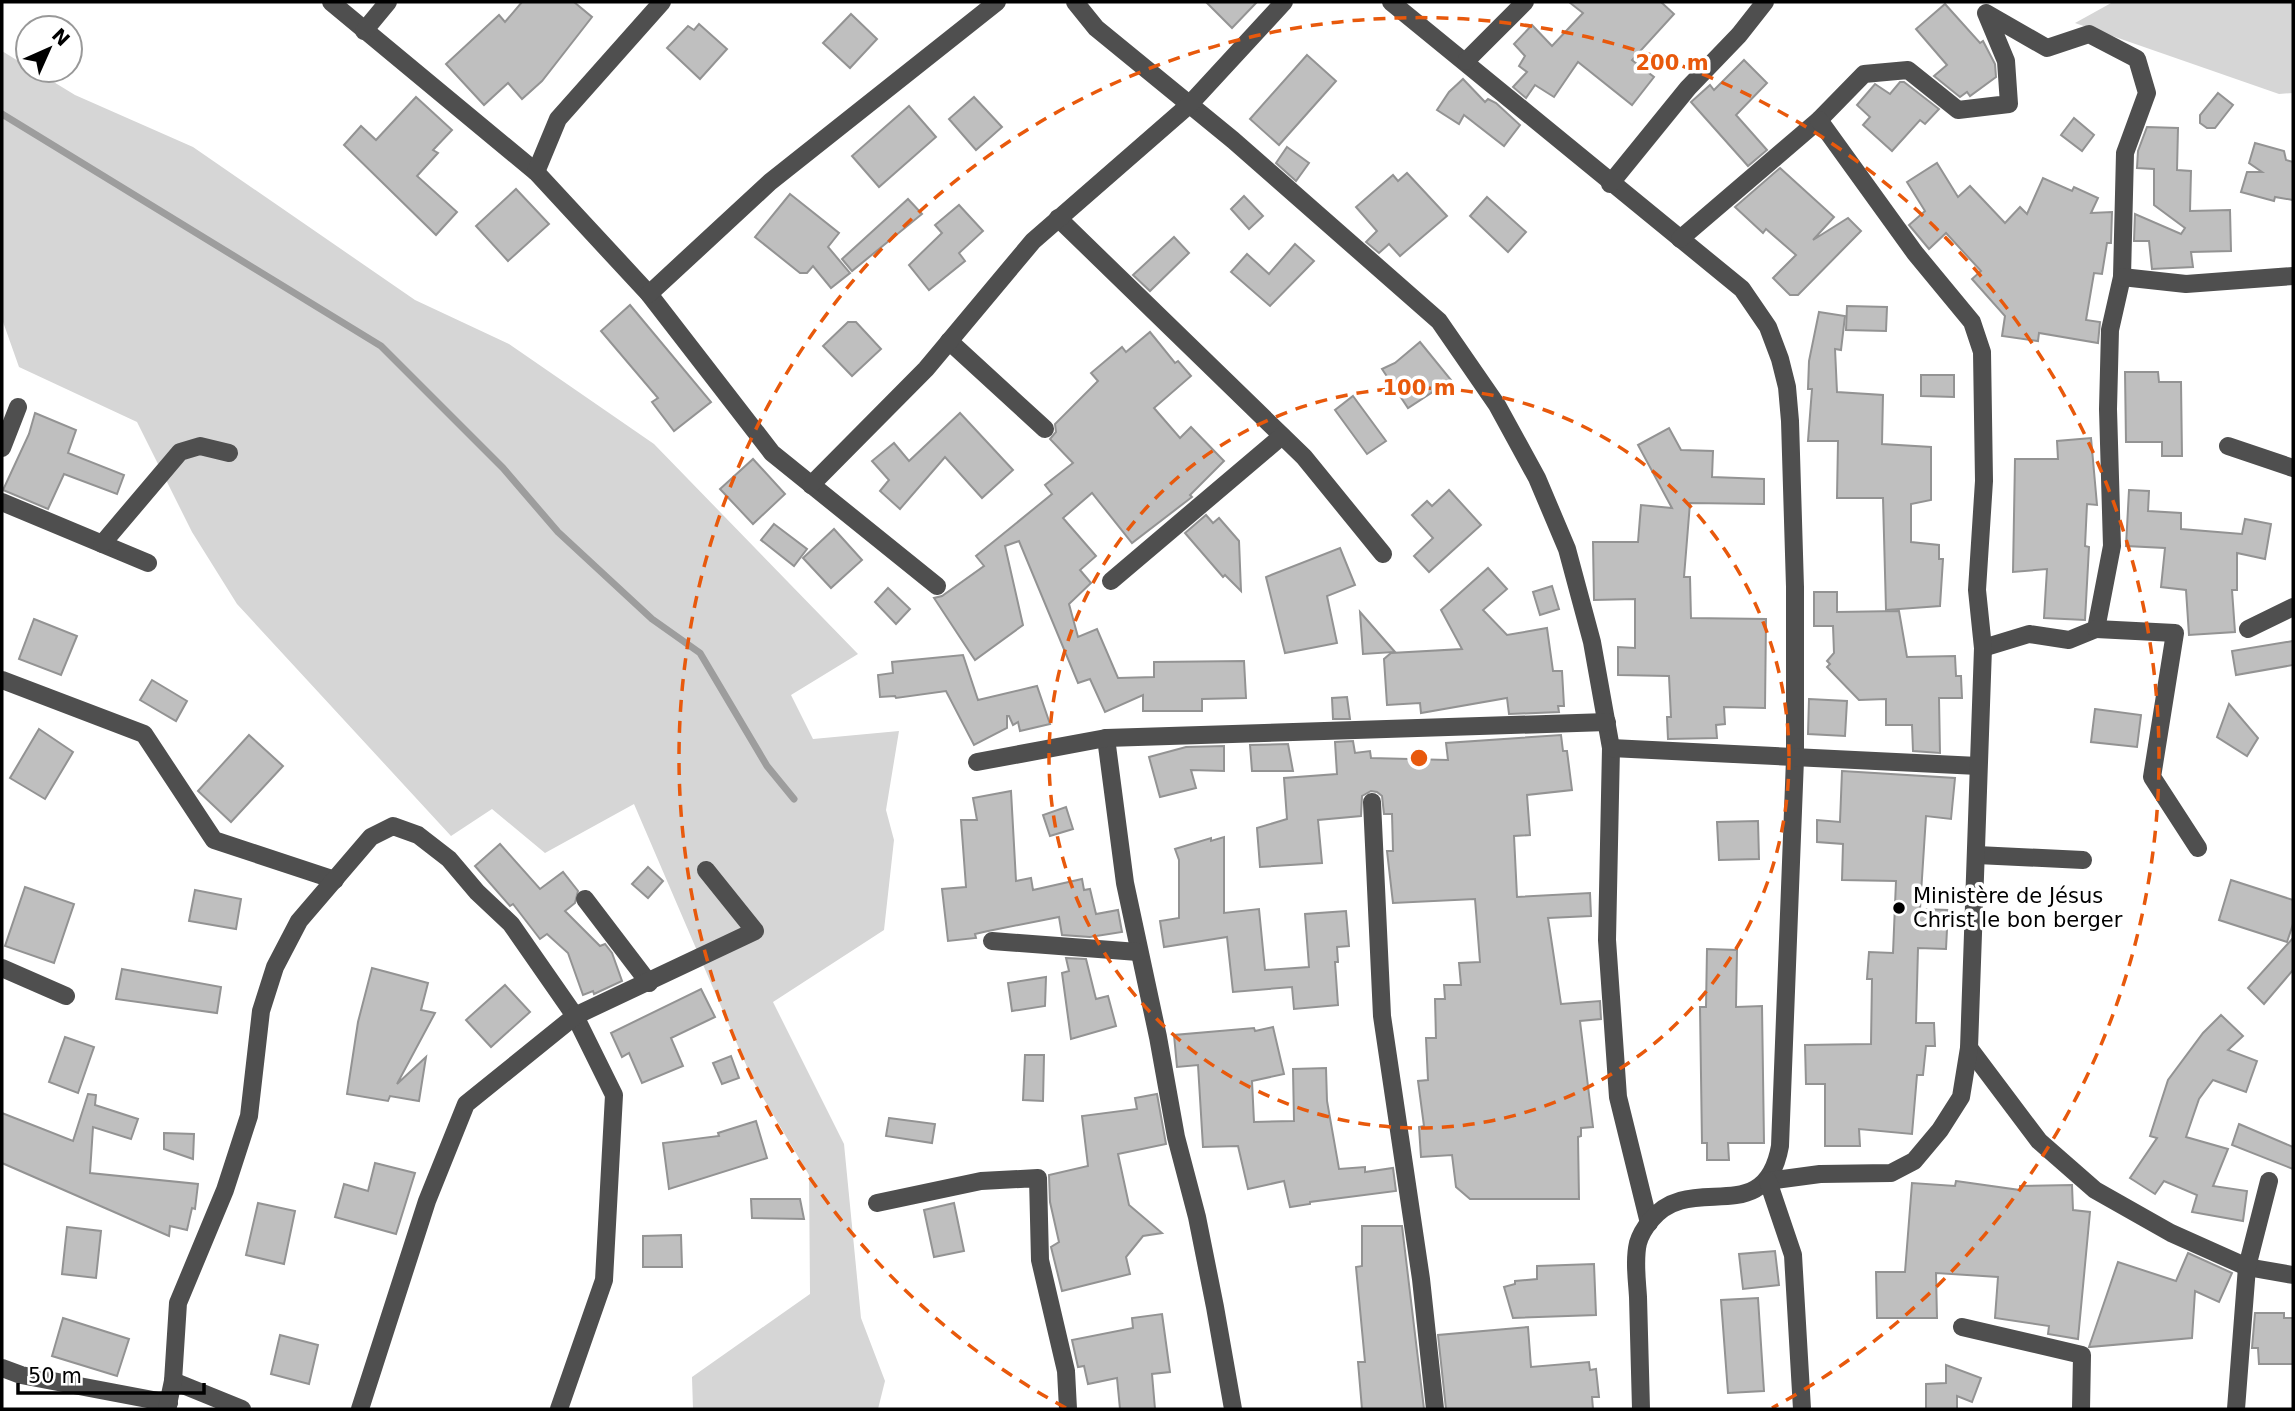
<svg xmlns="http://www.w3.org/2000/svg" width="2295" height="1411" viewBox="0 0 2295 1411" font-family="'DejaVu Sans',sans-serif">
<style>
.green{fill:#d6d6d6}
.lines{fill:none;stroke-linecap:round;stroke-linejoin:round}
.stream{stroke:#9d9d9d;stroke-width:7}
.building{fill:#bfbfbf;stroke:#939393;stroke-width:2}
.minor{stroke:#4f4f4f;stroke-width:18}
.ring{fill:none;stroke:#e8590c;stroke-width:3.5;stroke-dasharray:12 9}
.poi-dot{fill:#000;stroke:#fff;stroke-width:2.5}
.labels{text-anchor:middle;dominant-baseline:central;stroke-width:7;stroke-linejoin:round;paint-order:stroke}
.poi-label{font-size:21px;fill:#000;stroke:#fff;text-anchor:start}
.centre{fill:#e8590c;stroke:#fff;stroke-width:3.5}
.ring-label{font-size:21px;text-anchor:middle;font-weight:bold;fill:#e8590c;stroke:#fff;stroke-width:7;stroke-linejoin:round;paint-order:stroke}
</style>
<rect width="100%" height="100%" fill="#fff"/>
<!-- green -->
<g class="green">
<polygon points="2113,2 2293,2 2293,93 2279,94 2075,23"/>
<polygon points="2,51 28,67 28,70 34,70 75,95 193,147 415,300 509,344 654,444 858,654 791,695 813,739 899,731 886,810 894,840 884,930 773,1002 844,1144 861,1318 885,1381 878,1409 693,1409 692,1377 810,1294 809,1175 753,1081 634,804 545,853 492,809 451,836 237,604 192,532 137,422 19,367 2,319"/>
</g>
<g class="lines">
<!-- stream -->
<polyline class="stream" points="2,114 381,346 503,468 558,532 652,619 700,653 767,766 794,799"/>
</g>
<!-- building -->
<g class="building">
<polygon points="522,2 574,2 592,17 542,81 522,99 508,83 484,105 446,64 499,15 505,22"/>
<polygon points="1206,2 1257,2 1232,28"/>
<polygon points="1569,2 1661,2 1674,14 1632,60 1654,77 1632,105 1578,62 1554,97 1535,85 1526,98 1513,87 1527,72 1519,66 1525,56 1514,44 1532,25 1552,46 1583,13"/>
<polygon points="1945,4 1980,43 1983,41 1995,64 1996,77 1970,96 1967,92 1960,97 1934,76 1947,65 1916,29"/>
<polygon points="851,14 877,39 850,68 823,43"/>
<polygon points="699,24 727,49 700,79 667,48 688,26 694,30"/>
<polygon points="1307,55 1336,81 1279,145 1250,119"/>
<polygon points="1744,60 1767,83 1736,115 1767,150 1748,166 1691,102 1710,85 1714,90"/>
<polygon points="1463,79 1485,102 1488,99 1496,103 1520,125 1504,146 1464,115 1459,124 1437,110 1449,92"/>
<polygon points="1900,82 1904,82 1939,109 1925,124 1920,120 1892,151 1863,125 1870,117 1857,105 1875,84 1890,94"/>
<polygon points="2218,93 2233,105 2215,128 2207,128 2200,123 2200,115"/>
<polygon points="416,97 452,130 433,150 438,153 417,176 457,212 436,235 344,145 361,126 376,140"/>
<polygon points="974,97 1002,127 976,150 949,119"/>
<polygon points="909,106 936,137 879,187 852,156"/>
<polygon points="2074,118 2094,135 2082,151 2061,135"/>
<polygon points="2147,127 2178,128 2177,170 2191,171 2190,211 2230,210 2231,251 2191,252 2193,267 2152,269 2149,241 2134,241 2135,214 2181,234 2185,228 2154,205 2154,169 2137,168 2138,151"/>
<polygon points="2255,143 2284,151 2286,160 2293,162 2293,200 2275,197 2274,201 2241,192 2247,172 2262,172 2249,163"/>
<polygon points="1287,147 1309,163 1296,181 1276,163"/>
<polygon points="1937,163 1958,197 1970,186 2005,223 2020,207 2027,214 2043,178 2072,191 2074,187 2098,198 2091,213 2112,212 2111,243 2107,243 2102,274 2094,273 2086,320 2100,322 2098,343 2039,333 2038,341 2002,336 2005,316 1972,279 1981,271 1946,233 1929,249 1909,225 1925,211 1907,182"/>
<polygon points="1780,168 1834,217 1813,240 1848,218 1861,231 1798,295 1790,295 1773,278 1796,255 1766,229 1763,233 1735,207"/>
<polygon points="1407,173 1447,216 1400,256 1389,244 1379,253 1366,242 1377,231 1356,207 1393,175 1398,181"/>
<polygon points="516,189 549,224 508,261 476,226"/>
<polygon points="790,194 839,233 828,247 850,273 831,288 813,266 807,273 800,273 755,237"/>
<polygon points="1244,196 1263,216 1249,229 1231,209"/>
<polygon points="1487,197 1526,232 1508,252 1470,216"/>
<polygon points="908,199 922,214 852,271 842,259"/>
<polygon points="959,205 983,231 959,253 965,261 929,290 909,265 942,233 935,225"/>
<polygon points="1174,237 1189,253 1150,291 1133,275"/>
<polygon points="1295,244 1314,261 1270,306 1231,272 1247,254 1269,274"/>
<polygon points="630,305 711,402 674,431 652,402 658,398 601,331"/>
<polygon points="1847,306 1887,307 1886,331 1846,330"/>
<polygon points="1819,312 1845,316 1841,350 1835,349 1837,392 1883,395 1882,444 1931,447 1931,500 1911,504 1911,542 1939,545 1939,559 1943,559 1940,606 1886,610 1883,498 1837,498 1838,441 1808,441 1812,389 1808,389 1809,361"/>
<polygon points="848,322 856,322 881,349 852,376 823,346"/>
<polygon points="1150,332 1175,363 1178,361 1191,376 1154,408 1180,438 1191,427 1224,461 1190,495 1192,497 1132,543 1092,493 1063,518 1096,556 1080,570 1091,583 1069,604 1078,637 1097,629 1118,678 1154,677 1154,662 1244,661 1246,698 1202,699 1202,711 1143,711 1143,695 1105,712 1090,679 1078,683 1019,541 1005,546 1023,625 975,660 934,598 942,596 984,566 976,556 1052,494 1045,485 1073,463 1050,439 1056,432 1055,424 1098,381 1091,373 1122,347 1126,352"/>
<polygon points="1420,342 1451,380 1408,408 1382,369 1395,363"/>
<polygon points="2125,372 2158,372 2159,382 2181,382 2182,456 2162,456 2162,442 2126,442"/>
<polygon points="1921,375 1954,375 1954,397 1921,396"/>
<polygon points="1353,396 1386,441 1367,454 1335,410"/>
<polygon points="35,413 76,430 68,453 124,475 117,494 64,474 48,509 3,490 29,434"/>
<polygon points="960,413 1013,470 982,498 945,457 900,509 880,491 889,480 872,461 894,443 909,461"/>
<polygon points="1669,428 1681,450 1713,451 1712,477 1764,479 1764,504 1690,503 1684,577 1690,577 1691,618 1766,619 1765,708 1724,707 1725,724 1716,725 1717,738 1668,739 1667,717 1671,717 1669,676 1618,675 1618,647 1635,648 1635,599 1594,600 1593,542 1638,542 1641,505 1672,508 1638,445"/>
<polygon points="2091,438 2097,505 2087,504 2085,546 2089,547 2085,620 2044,618 2047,569 2013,572 2015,459 2058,459 2057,441"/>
<polygon points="753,459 785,494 753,524 720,489"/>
<polygon points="1449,490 1481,525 1429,572 1414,556 1433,538 1412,515 1427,501 1432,506"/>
<polygon points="2129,490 2149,491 2148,511 2181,513 2181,529 2242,534 2245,519 2271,524 2265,559 2237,553 2237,590 2232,590 2235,632 2189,635 2186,590 2161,587 2165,548 2126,546"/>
<polygon points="1206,515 1213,523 1219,518 1239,541 1241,591 1225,575 1223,577 1185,533"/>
<polygon points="774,524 807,549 794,566 761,540"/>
<polygon points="834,529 862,560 831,588 803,558"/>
<polygon points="1340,548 1355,585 1327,596 1337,643 1285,653 1266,577"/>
<polygon points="1488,568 1507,589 1483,610 1507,635 1547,628 1553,671 1562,671 1564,706 1558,706 1559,712 1509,714 1507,698 1421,713 1420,703 1387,705 1384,659 1391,653 1462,649 1441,610"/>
<polygon points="1552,586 1559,609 1540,615 1533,592"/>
<polygon points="888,588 910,609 896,624 875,602"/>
<polygon points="1814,592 1837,592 1837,612 1899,611 1907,657 1955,656 1956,676 1961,676 1962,698 1939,698 1940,753 1913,751 1912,725 1886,725 1886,699 1859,700 1827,667 1830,664 1827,661 1834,653 1833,626 1814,626"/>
<polygon points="1360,612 1395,652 1363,654"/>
<polygon points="34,619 77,636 61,675 19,659"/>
<polygon points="2293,641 2293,665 2236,675 2232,651"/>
<polygon points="963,655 978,700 1037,686 1050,724 1020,731 1018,722 1013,725 1009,716 1007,716 1007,728 974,745 946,691 896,698 895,696 880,697 878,675 893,673 892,662"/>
<polygon points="152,680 187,701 176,721 140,700"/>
<polygon points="1347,697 1350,719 1333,719 1332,698"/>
<polygon points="1809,699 1847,701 1845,736 1808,734"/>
<polygon points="2229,704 2258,738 2247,756 2217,737"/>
<polygon points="2095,709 2141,715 2137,747 2091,742"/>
<polygon points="39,729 73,752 45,799 10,778"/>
<polygon points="249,735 283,766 231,822 198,791"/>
<polygon points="1561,735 1563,751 1567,751 1572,790 1527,795 1530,835 1514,836 1517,897 1590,893 1591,916 1548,918 1561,1004 1600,1001 1601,1019 1580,1021 1593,1127 1581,1128 1581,1136 1578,1137 1579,1199 1470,1199 1456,1187 1452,1155 1421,1157 1419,1127 1424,1126 1418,1081 1428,1080 1426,1038 1436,1038 1435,999 1445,999 1444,985 1461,985 1459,963 1480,962 1475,899 1393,903 1387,851 1393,851 1392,814 1384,814 1382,796 1377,792 1371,791 1362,796 1361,816 1318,820 1322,863 1260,867 1257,828 1287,819 1284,778 1337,774 1335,742 1353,741 1355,753 1370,751 1371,758 1448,760 1446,743"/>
<polygon points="1288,744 1293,771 1252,771 1250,745"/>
<polygon points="1224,746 1224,771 1191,770 1196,788 1160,797 1149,757 1186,747"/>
<polygon points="1842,771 1955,778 1951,819 1926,816 1920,909 1948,910 1946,949 1918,948 1916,1023 1934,1023 1935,1046 1926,1046 1923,1075 1917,1075 1912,1134 1859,1129 1860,1146 1825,1146 1825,1084 1806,1084 1805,1045 1871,1044 1872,979 1867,979 1869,952 1893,953 1896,881 1842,880 1843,844 1817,842 1817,820 1840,822"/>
<polygon points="1011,791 1016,881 1031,878 1033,890 1082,879 1084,890 1090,889 1096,914 1118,910 1122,932 1090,937 1062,935 1059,917 988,931 975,934 976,938 948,941 942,889 966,887 961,820 977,820 973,798"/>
<polygon points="1066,807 1073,829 1050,836 1043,815"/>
<polygon points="1758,821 1759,859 1719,860 1717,822"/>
<polygon points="1224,837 1224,913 1259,909 1265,970 1309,967 1305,914 1346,911 1349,946 1337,947 1338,962 1335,962 1338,1005 1294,1009 1292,987 1233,992 1227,937 1164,947 1160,921 1179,918 1179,860 1175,849 1211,838 1211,841"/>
<polygon points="500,844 540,889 563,872 578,891 575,903 565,911 600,946 605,944 612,953 622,981 594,994 593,991 583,995 568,953 547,934 540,939 513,904 510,906 475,866"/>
<polygon points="648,867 663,881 648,898 632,884"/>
<polygon points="2231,880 2293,900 2293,924 2287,942 2219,920"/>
<polygon points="25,887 74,904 54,963 5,946"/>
<polygon points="195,890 241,899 236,929 189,921"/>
<polygon points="2293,938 2293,970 2264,1004 2248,988"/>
<polygon points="1707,949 1737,950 1736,1007 1762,1006 1764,1143 1728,1143 1729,1160 1707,1160 1707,1143 1702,1143 1700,1007 1706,1007"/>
<polygon points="1066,958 1086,959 1096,999 1108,996 1116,1026 1071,1039 1062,973 1069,971"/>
<polygon points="372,968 428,983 421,1010 435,1013 397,1084 426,1057 419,1101 390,1096 388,1101 347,1094 358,1022"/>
<polygon points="122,969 221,987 217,1013 116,999"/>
<polygon points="1046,977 1045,1006 1012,1011 1008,983"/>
<polygon points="505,985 530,1012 491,1047 466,1020"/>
<polygon points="701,989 715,1017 671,1038 683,1066 642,1083 629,1053 622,1057 611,1033"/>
<polygon points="2221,1015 2243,1036 2228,1050 2257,1061 2246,1092 2213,1080 2199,1099 2186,1137 2228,1149 2213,1186 2247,1191 2243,1221 2192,1212 2197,1195 2164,1181 2155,1194 2130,1178 2157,1138 2150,1136 2168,1080 2203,1033"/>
<polygon points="1273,1027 1284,1074 1252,1081 1254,1122 1294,1121 1293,1069 1326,1068 1327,1101 1339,1169 1365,1167 1365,1172 1393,1168 1396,1191 1310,1202 1310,1204 1290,1207 1284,1181 1248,1189 1238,1146 1203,1147 1198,1065 1177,1067 1174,1035 1254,1028 1255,1031"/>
<polygon points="65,1037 94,1047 78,1093 49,1082"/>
<polygon points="1025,1055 1044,1055 1043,1101 1023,1100"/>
<polygon points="731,1056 739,1078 722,1084 713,1063"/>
<polygon points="88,1094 96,1095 95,1105 138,1119 131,1139 93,1127 90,1173 198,1184 195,1209 192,1208 187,1230 170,1226 169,1236 2,1163 2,1113 73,1141"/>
<polygon points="1157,1094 1166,1144 1118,1154 1129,1205 1162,1233 1143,1236 1126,1257 1130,1274 1062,1291 1051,1247 1059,1242 1050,1202 1049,1175 1088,1166 1082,1116 1137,1109 1135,1098"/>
<polygon points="889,1118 935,1124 932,1143 886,1136"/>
<polygon points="756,1121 767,1158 669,1189 663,1143 719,1136 718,1133"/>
<polygon points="2239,1124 2293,1147 2293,1169 2232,1145"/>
<polygon points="164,1133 194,1134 193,1159 164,1149"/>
<polygon points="375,1163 415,1173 396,1234 335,1217 344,1184 368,1191"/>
<polygon points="1956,1181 2020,1190 2020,1186 2072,1185 2073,1210 2090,1212 2078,1339 2048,1334 2049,1326 1995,1318 1998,1277 1936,1273 1937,1318 1877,1318 1876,1272 1905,1272 1912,1183 1955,1186"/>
<polygon points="751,1199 800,1199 804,1219 752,1218"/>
<polygon points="258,1203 295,1211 284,1264 246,1255"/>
<polygon points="954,1203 964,1251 934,1257 924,1210"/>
<polygon points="1362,1226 1402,1226 1424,1409 1362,1409 1358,1362 1365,1362 1356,1267 1362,1266"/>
<polygon points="67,1227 101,1231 96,1278 62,1274"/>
<polygon points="681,1235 682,1267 643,1267 643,1236"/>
<polygon points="1775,1251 1779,1285 1743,1289 1739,1254"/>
<polygon points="2188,1253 2232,1273 2219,1302 2195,1291 2192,1338 2089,1347 2118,1262 2176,1281"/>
<polygon points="1594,1264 1596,1315 1513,1318 1504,1287 1515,1284 1515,1281 1537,1279 1537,1266"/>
<polygon points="1758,1298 1764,1391 1728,1393 1721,1300"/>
<polygon points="2255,1313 2284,1313 2284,1318 2293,1318 2293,1364 2259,1364 2258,1348 2252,1348"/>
<polygon points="1162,1314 1170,1372 1152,1374 1155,1409 1120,1409 1117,1378 1088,1384 1084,1366 1078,1367 1072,1340 1133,1328 1132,1318"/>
<polygon points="63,1318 129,1339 117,1376 52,1356"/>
<polygon points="1528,1327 1531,1367 1589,1362 1590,1370 1596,1369 1599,1397 1592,1397 1593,1409 1446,1409 1438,1335"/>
<polygon points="280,1335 318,1345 309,1384 271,1374"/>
<polygon points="1946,1365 1981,1378 1972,1402 1957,1396 1957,1409 1926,1409 1926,1384 1946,1383"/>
</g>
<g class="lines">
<!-- minor -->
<g class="minor">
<polyline points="331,2 536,172 649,294 772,453 937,586"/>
<polyline points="1075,2 1096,28 1233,140 1439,321 1497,405 1537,478 1567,549 1592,642 1611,748 1607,940 1618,1097 1649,1223"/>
<path d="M1391 2 1742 289 1768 327 1780 359 1787 387 1790 421 1795 587V759L1780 1146C1765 1231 1691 1170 1651 1220 1646 1226 1640 1236 1638 1243 1634 1260 1637 1280 1638 1297 1639 1334 1640 1372 1641 1409"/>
<polyline points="364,31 388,2"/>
<polyline points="1466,61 1525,2"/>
<polyline points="536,172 558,119 662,2"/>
<polyline points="1610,184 1688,88 1739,35 1765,2"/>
<polyline points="1058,218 1304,457 1383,554"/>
<polyline points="1680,239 1819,120 1864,74 1908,70 1958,110 2009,104 2006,61 1986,13 2047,48 2089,34 2137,59 2147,93 2125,153 2122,277 2110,330 2108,409 2112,546 2096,629 2069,640 2029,634 1983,648"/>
<polyline points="2122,277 2186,284 2293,276"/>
<polyline points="649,294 770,182 997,2"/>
<polyline points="949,341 1045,429"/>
<polyline points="2228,446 2293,468"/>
<polyline points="2,448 18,407"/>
<polyline points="811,485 926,369 1033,241 1189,105 1284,2"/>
<polyline points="2,502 148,563"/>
<polyline points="102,544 180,452 200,446 229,453"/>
<polyline points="1111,581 1282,436"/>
<polyline points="2096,629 2175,633 2152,777 2198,848"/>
<polyline points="2248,629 2293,607"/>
<polyline points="2,680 144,734 214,840 335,880"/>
<polyline points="1106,738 1125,883 1158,1037 1176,1137 1197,1217 1215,1307 1233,1409"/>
<polyline points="1611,748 1978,766"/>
<polyline points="977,762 1106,738 1607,722"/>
<polyline points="1372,802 1382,1016 1421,1279 1435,1409"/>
<polyline points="1977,855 2083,860"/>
<polyline points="585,899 649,983"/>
<polyline points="992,941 1138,952"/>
<polyline points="2,968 66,996"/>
<polyline points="1969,1048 2039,1141 2095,1190 2171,1233 2247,1267 2293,1275"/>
<polyline points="1768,1181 1820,1174 1891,1173 1914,1161 1940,1130 1961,1097 1969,1048 1983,648 1977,590 1984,481 1982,352 1972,322 1915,253 1819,120"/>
<polyline points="1768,1181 1793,1255 1802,1409"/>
<polyline points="877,1203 981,1181 1038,1178 1040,1260 1066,1371 1068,1409"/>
<polyline points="1962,1327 2082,1355 2081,1409"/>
<polyline points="2,1368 21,1375 169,1403"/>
<polyline points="173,1381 242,1409"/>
<polyline points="167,1409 173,1381 178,1303 225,1190 249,1116 261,1011 275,967 299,921 371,837 393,826 418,835 449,859 477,892 511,924 575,1016 614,1095 604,1280 559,1409"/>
<polyline points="360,1409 427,1201 466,1104 575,1016 755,931 706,870"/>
<polyline points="2236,1409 2247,1267 2269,1181"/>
</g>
</g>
<!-- distance rings -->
<g class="ring">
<circle cx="1419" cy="758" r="370"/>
<path d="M1066 1408A740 740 0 1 1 1772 1408"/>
</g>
<!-- markers -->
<circle class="poi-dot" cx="1899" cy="908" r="7"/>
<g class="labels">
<!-- poi labels -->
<g class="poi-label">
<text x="1913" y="896">Ministère de Jésus<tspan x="1913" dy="24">Christ le bon berger</tspan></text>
</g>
</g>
<circle cx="1419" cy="758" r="10" class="centre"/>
<g class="ring-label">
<text x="1672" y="70">200 m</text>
<text x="1419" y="395">100 m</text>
</g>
<!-- border -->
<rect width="2295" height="1411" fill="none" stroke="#000000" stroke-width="7"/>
<!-- north arrow -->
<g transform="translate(49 49) rotate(45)"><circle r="33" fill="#ffffff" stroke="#999999" stroke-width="2"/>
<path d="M0-5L12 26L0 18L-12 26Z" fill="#000000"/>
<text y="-10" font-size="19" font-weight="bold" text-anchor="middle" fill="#000000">N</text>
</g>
<!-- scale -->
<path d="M18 1383v10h186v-10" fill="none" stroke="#000000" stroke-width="3.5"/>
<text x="28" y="1383" font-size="21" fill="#000000" stroke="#ffffff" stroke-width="5" paint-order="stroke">50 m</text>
</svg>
